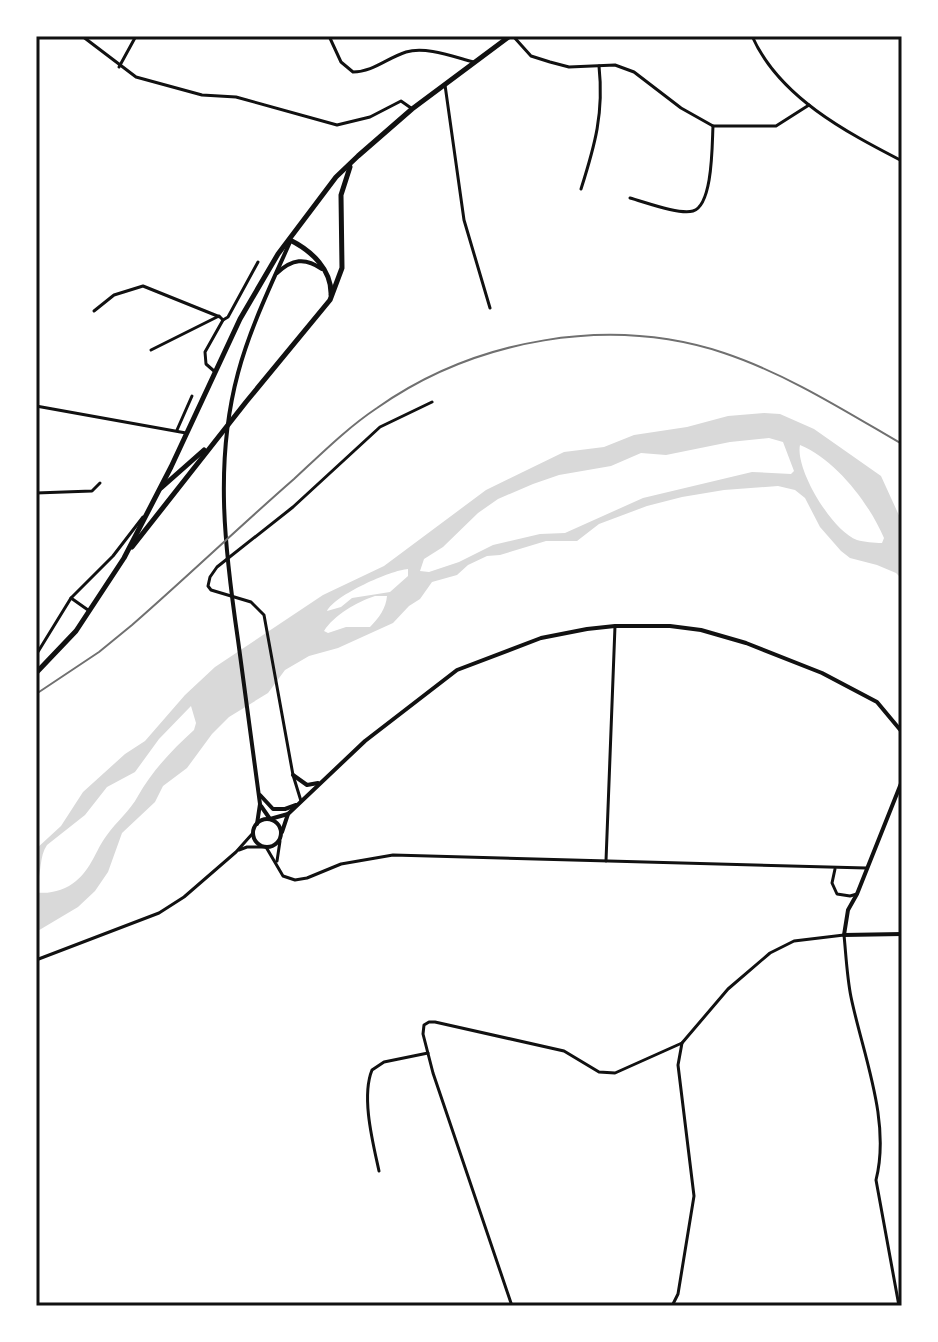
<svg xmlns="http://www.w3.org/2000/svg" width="938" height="1342" viewBox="0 0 938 1342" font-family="'PT Sans',sans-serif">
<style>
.water{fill:#d9d9d9;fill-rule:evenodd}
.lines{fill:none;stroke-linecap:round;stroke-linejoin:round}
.minor{stroke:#111;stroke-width:3}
.tertiary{stroke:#111;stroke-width:4}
.primary{stroke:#111;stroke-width:5}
.rail{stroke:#707070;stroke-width:2}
.neatline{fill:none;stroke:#111;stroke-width:3}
</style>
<rect width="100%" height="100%" fill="#fff"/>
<!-- water -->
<path class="water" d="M764 413 780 414 814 429 881 476 902 522V579L896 573 877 565 850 558 841 551 820 527 805 498 795 490 778 486 724 490 682 497 647 506 599 524 577 541H546L500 555 487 556 468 565 457 575 432 582 420 599 409 606 393 623 338 648 309 656 285 670 268 693 229 717 212 734 187 768 163 786 155 802 122 833 108 872 95 891 78 907 36 932V892C47 895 66 890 76 881 92 868 95 851 107 835 116 822 130 811 138 796 152 771 172 750 194 730L196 723 191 706 159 739 135 772 107 787 85 815 47 845C39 856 42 873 36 886V849L61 826 83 792 125 754 145 741 185 695 215 667 323 595 384 566 486 490 564 452 604 447 634 435 687 427 728 416ZM769 438 783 442 794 471 791 474 752 472 643 498 565 533 540 534 493 545 459 562 429 572 420 571 424 559 443 547 478 513 498 499 533 484 559 475 611 466 641 453 666 455 730 442ZM800 445C836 460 869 503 884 538L882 543C874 543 864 542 857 540 832 531 795 469 800 445ZM408 569V576L390 592 352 598 341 607 327 611C335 595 391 570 408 569ZM375 596H387C386 608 379 618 370 627H346L328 633 324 631C334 615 357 602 375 596Z"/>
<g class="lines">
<!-- minor -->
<g class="minor">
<polyline points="82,36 136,77 202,95 236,97 337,125 370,117 401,101 411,108"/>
<path d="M329 36 341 62 353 72C373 72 387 58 406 52 426 46 454 57 474 62"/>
<polyline points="513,36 531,56 550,62 569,67 615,65 634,72 681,108 713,126 776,126 809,105"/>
<path d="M752 36C779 97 846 132 902 161"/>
<polyline points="119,67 136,36"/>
<polyline points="445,85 464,220 490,308"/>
<path d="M581 189C595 145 604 113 599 66"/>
<path d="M630 198C645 202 679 215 693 211 713 205 712 144 713 126"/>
<polyline points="94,311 114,295 143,286 220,317 223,320 205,352 206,364 214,371"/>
<polyline points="223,320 228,317 258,262"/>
<polyline points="151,350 219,316"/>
<polyline points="36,406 186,433"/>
<polyline points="177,430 192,396"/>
<polyline points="36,493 92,491 100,483"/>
<polyline points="71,598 113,556 143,517"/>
<polyline points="36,655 71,598 88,610"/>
<polyline points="301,801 293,775 264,615 251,602 211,590 208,586 210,577 217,567 293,507 380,427 432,402"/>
<polyline points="266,847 283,876 295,880 307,878 341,864 393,855 866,868"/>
<polyline points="239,850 247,847 262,847"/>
<polyline points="277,861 280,841"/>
<polyline points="606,861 615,626"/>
<polyline points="835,869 832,883 837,894 850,896 857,894"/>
<polyline points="36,960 159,913 184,897 236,852 253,833"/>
<path d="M379 1171C373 1143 361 1097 372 1070L384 1062 428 1053"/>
<path d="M512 1306 433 1073 423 1034 424 1025 429 1022H435L564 1051 599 1072 615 1073 682 1043 728 989 770 953 794 941 844 935C846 955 847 977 851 997 863 1055 891 1121 876 1180L899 1306"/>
<polyline points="672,1306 678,1294 694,1196 678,1065 682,1043"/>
</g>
<!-- tertiary -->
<g class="tertiary">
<path d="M277 273C292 259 305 257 322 269"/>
<polyline points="293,775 307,785 318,783"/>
<polyline points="902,781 857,894 848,910 844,935 902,934"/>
<polyline points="260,795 273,809 285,809 296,805"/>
<polyline points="261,806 270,819 288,814"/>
<circle cx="267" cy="833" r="14"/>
<path d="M257 824 260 804C253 749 245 695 238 640 225 551 214 462 238 373 250 328 271 285 290 242"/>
<polyline points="282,832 288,814 365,741 457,670 541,638 587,629 615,626 670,626 701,630 746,643 822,673 877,702 902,732"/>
</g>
<!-- primary -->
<g class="primary">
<path d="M290 240C312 251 332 270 331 295"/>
<polyline points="161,488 204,450"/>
<polyline points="132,547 246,402 330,300 342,268 341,195 350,167"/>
<polyline points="36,673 76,631 124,558 171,467 240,319 278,254 336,177 358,156 412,109 510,36"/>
</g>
<!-- rail -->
<path class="rail" d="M36 694 99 652 132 625C187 577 239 527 294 479 321 454 347 428 377 408 475 339 609 315 724 353 787 374 845 411 902 444"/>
</g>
<!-- border -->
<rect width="938" height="1342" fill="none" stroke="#ffffff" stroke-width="76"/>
<rect x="38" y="38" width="862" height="1266" class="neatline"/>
</svg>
